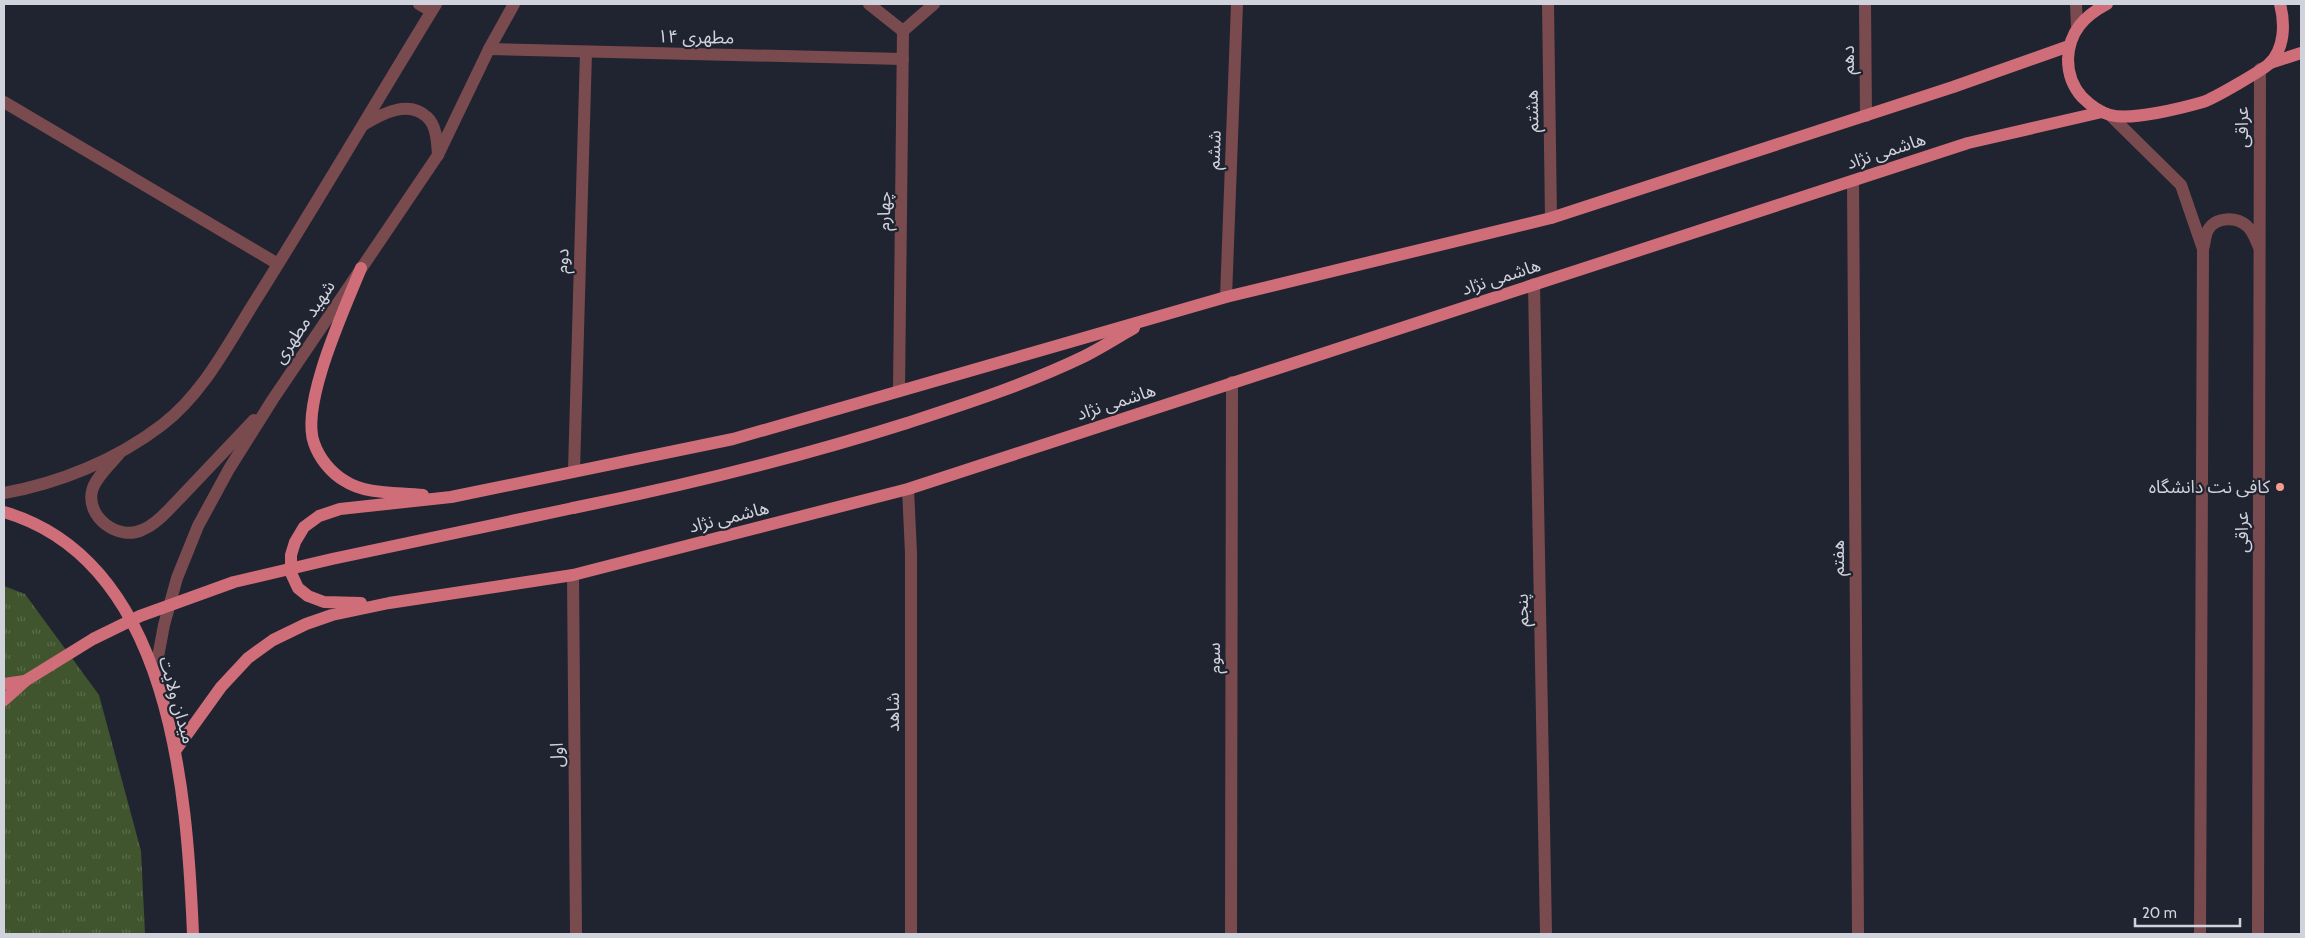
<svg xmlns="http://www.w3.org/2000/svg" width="2305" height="938" viewBox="0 0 2305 938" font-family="Cabin,'Noto Sans Arabic',sans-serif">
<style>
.grass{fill:url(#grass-tufts)}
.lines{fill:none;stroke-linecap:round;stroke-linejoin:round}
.minor{stroke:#7a4b4e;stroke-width:12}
.major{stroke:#cf6e78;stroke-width:12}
.major-bridge{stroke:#cf6e78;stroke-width:12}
.poi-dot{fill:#f59c91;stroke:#202430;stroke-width:2}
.labels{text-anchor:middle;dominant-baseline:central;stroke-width:4.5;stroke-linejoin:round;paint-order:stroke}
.street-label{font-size:18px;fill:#d0d3dc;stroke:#202430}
.poi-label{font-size:18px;fill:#d0d3dc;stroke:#202430;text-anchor:end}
</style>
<defs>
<pattern id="grass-tufts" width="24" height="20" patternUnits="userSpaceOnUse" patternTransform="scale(1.25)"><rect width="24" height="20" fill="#40542e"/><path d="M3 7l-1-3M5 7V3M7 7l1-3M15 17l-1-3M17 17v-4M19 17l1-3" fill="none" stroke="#5b6c4c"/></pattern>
</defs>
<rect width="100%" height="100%" fill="#202430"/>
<!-- grass -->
<polygon class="grass" points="4,586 25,594 99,695 141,851 145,934 4,934"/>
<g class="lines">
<!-- minor -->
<g class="minor">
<polyline points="419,4 431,11"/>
<polyline points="869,4 903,31"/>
<polyline points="1548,4 1551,218"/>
<polyline points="1865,4 1866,116"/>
<polyline points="2076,4 2077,27"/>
<polyline points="903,31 934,4"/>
<polyline points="489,49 903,59"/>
<polyline points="4,102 278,264"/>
<polyline points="2110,115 2181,185 2203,249 2200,934"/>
<path d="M365 124C383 113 409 100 427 117 437 126 437 143 438 155"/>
<polyline points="1853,181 1858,934"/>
<path d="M2203 249C2205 243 2205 235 2208 230 2216 216 2237 217 2247 226 2253 231 2256 241 2259 247"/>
<polyline points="1534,284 1546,934"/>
<polyline points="1226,297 1237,4"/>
<polyline points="899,391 903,31"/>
<path d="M119 454C110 465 95 478 92 491 86 518 119 541 142 530 157 524 169 509 180 498 205 472 229 446 254 420"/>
<polyline points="574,471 586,52"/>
<polyline points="908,489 911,553 911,934"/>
<path d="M4 493C60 483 116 460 162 425 204 393 229 342 257 298 318 201 376 102 436 4"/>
<polyline points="573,575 576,934"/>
<polyline points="155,673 164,625 177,578 198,526 229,469 273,399 438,155 489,49 514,4"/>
<polyline points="1231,934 1232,382"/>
<polyline points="2258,934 2260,69"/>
</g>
<!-- major -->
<g class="major">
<path d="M2107 4C2084 16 2069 32 2068 59 2068 73 2073 87 2082 97 2090 105 2099 112 2110 115 2131 121 2182 108 2203 102 2213 99 2261 71 2269 64 2285 49 2285 23 2280 4"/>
<polyline points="2270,63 2301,53"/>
<path d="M361 268C345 308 300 404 314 443 319 458 331 473 345 481 366 495 399 492 423 495"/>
<path d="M573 508C686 485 797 458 907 423 968 403 1027 384 1085 356 1101 348 1118 337 1134 328"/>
<path d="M4 512C171 561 187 790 193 934"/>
<polyline points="361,603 324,602 308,596 298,588 291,573 291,555 295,542 304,527 319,516 340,509 451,497 733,439 1226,297 1551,218 1953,87 2069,46"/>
<polyline points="4,684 25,681"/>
<polyline points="4,700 25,681"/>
<polyline points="175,751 221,687 248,658 273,640 306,624 332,615 389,603 573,575 908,489 1968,143 2102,112"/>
</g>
<!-- major-bridge -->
<polyline class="major-bridge" points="25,681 93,639 140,616 234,582 332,559 573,508"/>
</g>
<!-- markers -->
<circle class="poi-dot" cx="2280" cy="487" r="5"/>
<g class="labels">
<!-- street labels -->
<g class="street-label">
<text transform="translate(696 37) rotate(1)">مطهری ۱۴</text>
<text transform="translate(1848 60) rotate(-90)">دهم</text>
<text transform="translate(1532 111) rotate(-91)">هشتم</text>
<text transform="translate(2242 127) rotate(-90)">عراقی</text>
<text transform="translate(1214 150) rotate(-88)">ششم</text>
<text transform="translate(1886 151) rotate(-18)">هاشمی نژاد</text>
<text transform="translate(884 211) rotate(-89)">چهارم</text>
<text transform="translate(562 261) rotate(-88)">دوم</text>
<text transform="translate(1501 277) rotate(-18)">هاشمی نژاد</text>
<text transform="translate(304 322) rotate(-56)">شهید مطهری</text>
<text transform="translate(1116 402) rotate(-18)">هاشمی نژاد</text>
<text transform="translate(729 517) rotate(-14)">هاشمی نژاد</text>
<text transform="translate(2242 532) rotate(-90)">عراقی</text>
<text transform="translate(1838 558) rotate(-90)">هفتم</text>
<text transform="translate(1522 610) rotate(-91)">پنجم</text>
<text transform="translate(1214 658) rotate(-90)">سوم</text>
<text transform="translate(177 700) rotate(74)">میدان ولایت</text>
<text transform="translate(893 712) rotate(-90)">شاهد</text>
<text transform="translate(557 755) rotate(-91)">اول</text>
</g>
<!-- poi labels -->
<g class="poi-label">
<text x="2270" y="487">کافی نت دانشگاه</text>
</g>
</g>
<!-- border -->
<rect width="2305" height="938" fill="none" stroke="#d0d3dc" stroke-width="10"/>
<!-- scale -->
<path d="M2135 918v8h105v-8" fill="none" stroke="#d0d3dc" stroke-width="2.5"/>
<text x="2142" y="918" font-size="15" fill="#d0d3dc" stroke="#202430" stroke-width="4" paint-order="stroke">20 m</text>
</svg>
